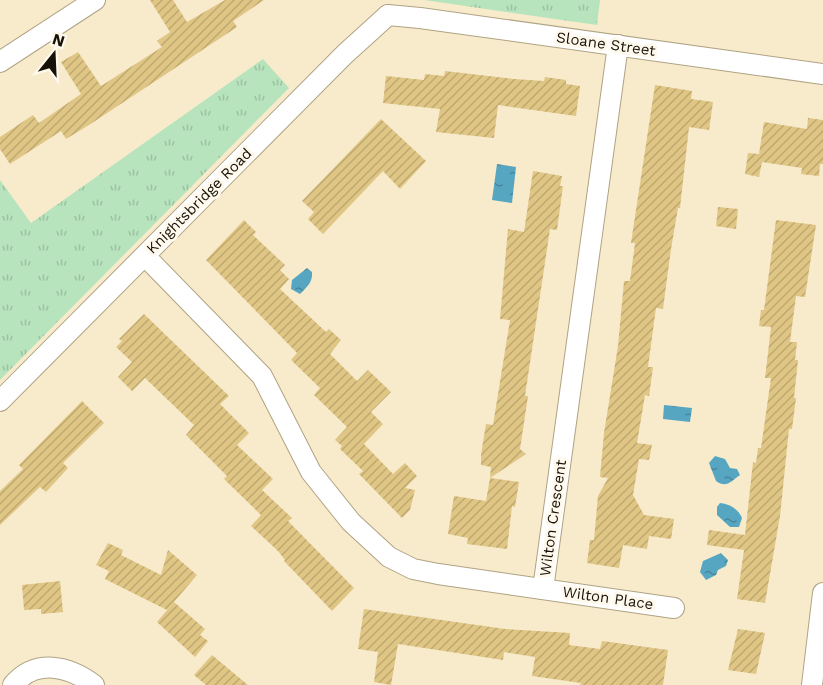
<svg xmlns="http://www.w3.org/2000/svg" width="823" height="685" viewBox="0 0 823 685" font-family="'Work Sans',sans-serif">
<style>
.grass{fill:url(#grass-tufts)}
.water{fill:url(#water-ripples)}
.building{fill:url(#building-hatch)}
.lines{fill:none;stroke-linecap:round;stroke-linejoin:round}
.minor-casing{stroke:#b0a384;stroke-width:22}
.minor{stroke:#fff;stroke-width:20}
.labels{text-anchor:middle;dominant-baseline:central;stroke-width:6;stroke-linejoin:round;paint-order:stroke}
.street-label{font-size:15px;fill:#171207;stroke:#fef9ec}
</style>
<defs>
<pattern id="grass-tufts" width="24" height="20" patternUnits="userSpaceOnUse" patternTransform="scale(1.5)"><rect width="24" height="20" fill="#b7e3bd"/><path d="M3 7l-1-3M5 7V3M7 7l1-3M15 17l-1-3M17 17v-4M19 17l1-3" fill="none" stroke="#9dc2a1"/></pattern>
<pattern id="water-ripples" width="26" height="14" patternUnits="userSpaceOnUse" patternTransform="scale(1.5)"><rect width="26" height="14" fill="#56a6c2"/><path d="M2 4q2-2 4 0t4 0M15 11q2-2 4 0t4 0" fill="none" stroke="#46869c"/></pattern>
<pattern id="building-hatch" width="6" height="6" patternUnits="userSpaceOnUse" patternTransform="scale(1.5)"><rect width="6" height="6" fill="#e0c685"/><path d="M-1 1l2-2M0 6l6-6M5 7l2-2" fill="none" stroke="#bfa971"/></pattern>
</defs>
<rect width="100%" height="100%" fill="#f8ebcb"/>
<!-- grass -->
<g class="grass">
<polygon points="424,0 600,0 597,25"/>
<polygon points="263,59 289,88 0,380 0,180 31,223"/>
</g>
<!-- water -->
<g class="water">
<polygon points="497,164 516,167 512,203 492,200"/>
<path d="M307 268 312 272C313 282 307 287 300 294L291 289 292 280Z"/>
<polygon points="664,405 692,408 690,422 663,419"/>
<path d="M715 456 725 459 730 468 737 469 740 475C732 480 727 489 716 481L709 463Z"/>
<path d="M720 503C730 504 738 509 742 518L739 527H730L717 515V507Z"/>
<polygon points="721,553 728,560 726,566 718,570 716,575 706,580 700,572 703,561"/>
</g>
<!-- building -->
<g class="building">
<polygon points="150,0 173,0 187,22 225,0 264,0 233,21 237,27 89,125 66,139 61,131 10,164 0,149 0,137 33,115 39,123 81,94 61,62 78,52 101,86 162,47 157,41 170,32"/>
<polygon points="445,71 514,79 544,81 545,77 566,80 566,84 580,86 576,116 498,105 494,138 436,132 440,109 383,103 386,76 424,80 425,74 444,76"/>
<polygon points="655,85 692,91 691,99 713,102 709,130 689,127 680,208 678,208 671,249 663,309 656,308 648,367 653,367 649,396 645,395 637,443 652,445 649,460 639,459 633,495 644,515 674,519 671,539 649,536 647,549 623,545 619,568 587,563 590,540 594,540 598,496 608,478 600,477 604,433 618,346 624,281 630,281 635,243 631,243"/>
<polygon points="808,118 823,120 823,164 820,164 819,176 801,174 802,168 762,162 759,177 745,174 748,153 759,154 764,122 807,129"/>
<polygon points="381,119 426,161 400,189 383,171 323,234 308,219 314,212 302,201"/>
<polygon points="533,171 562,176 560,186 563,186 557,230 550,229 525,396 528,396 520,449 526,454 490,478 491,467 481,465 481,455 486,424 493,425 510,320 500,319 508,229 524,232"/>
<polygon points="718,207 738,209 736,229 716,226"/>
<polygon points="244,220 256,232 253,235 285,265 280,270 289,279 280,289 326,332 329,329 341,340 330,354 357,381 368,370 391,392 371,412 383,424 364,444 393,474 405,463 417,476 405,488 415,490 410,510 402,518 359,474 363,471 340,449 342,446 335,440 347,427 314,395 320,388 291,360 297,353 206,260"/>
<polygon points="776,220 816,225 805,297 796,296 790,342 797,342 795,360 798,360 794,398 796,398 792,429 789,429 780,516 765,603 737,599 744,550 707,545 709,530 745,535 753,462 756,463 758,448 761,448 771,378 765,378 771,327 759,326 761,310 764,310"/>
<polygon points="144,314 229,396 220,404 249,433 237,445 273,479 262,490 292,518 288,521 354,588 332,611 284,561 285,560 278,551 251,526 261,515 224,479 227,476 186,435 194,425 145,378 132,391 118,377 132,362 116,347 122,341 119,339"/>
<polygon points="82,401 104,423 63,463 68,468 46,492 40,487 0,525 0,491 23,469 19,465"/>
<polygon points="490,478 519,482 515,507 512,506 507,549 467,544 468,538 448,534 454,496 486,501"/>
<polygon points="108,543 123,550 121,555 161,575 168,550 197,575 167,610 105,579 109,571 96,565"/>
<polygon points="60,581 63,612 41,614 41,609 24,610 22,585"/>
<polygon points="174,602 205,629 200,635 208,641 195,657 157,622"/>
<polygon points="364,609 505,629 570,633 569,645 600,649 602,641 668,650 663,685 580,685 581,683 532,676 535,657 504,652 503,660 398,644 391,685 374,682 378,652 358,649"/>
<polygon points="738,629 765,633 756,674 728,670"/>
<polygon points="212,655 248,685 206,685 194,675"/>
</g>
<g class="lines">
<!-- minor casing -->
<g class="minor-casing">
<g id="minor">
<polyline points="388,15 420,18 823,74"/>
<polyline points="0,62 95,0"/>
<polyline points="145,256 262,376 311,472 351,522 389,557 413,569 438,574 674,608"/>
<polyline points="0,401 345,54 388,15"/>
<polyline points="543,589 618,45"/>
<path d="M13 685C36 658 69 666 94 685"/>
<polyline points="812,685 823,593"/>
</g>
</g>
<!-- minor -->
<use href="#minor" class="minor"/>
</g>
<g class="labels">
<!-- street labels -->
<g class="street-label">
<text transform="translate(606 44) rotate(8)">Sloane Street</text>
<text transform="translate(199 201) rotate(-45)">Knightsbridge Road</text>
<text transform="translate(553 518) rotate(-82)">Wilton Crescent</text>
<text transform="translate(608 598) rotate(8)">Wilton Place</text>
</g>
</g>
<!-- north arrow -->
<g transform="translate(54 54) rotate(18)" stroke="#fef9ec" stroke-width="4.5" paint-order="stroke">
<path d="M0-4.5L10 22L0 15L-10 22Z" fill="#171207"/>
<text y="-9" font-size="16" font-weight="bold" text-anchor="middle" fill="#171207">N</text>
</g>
</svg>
